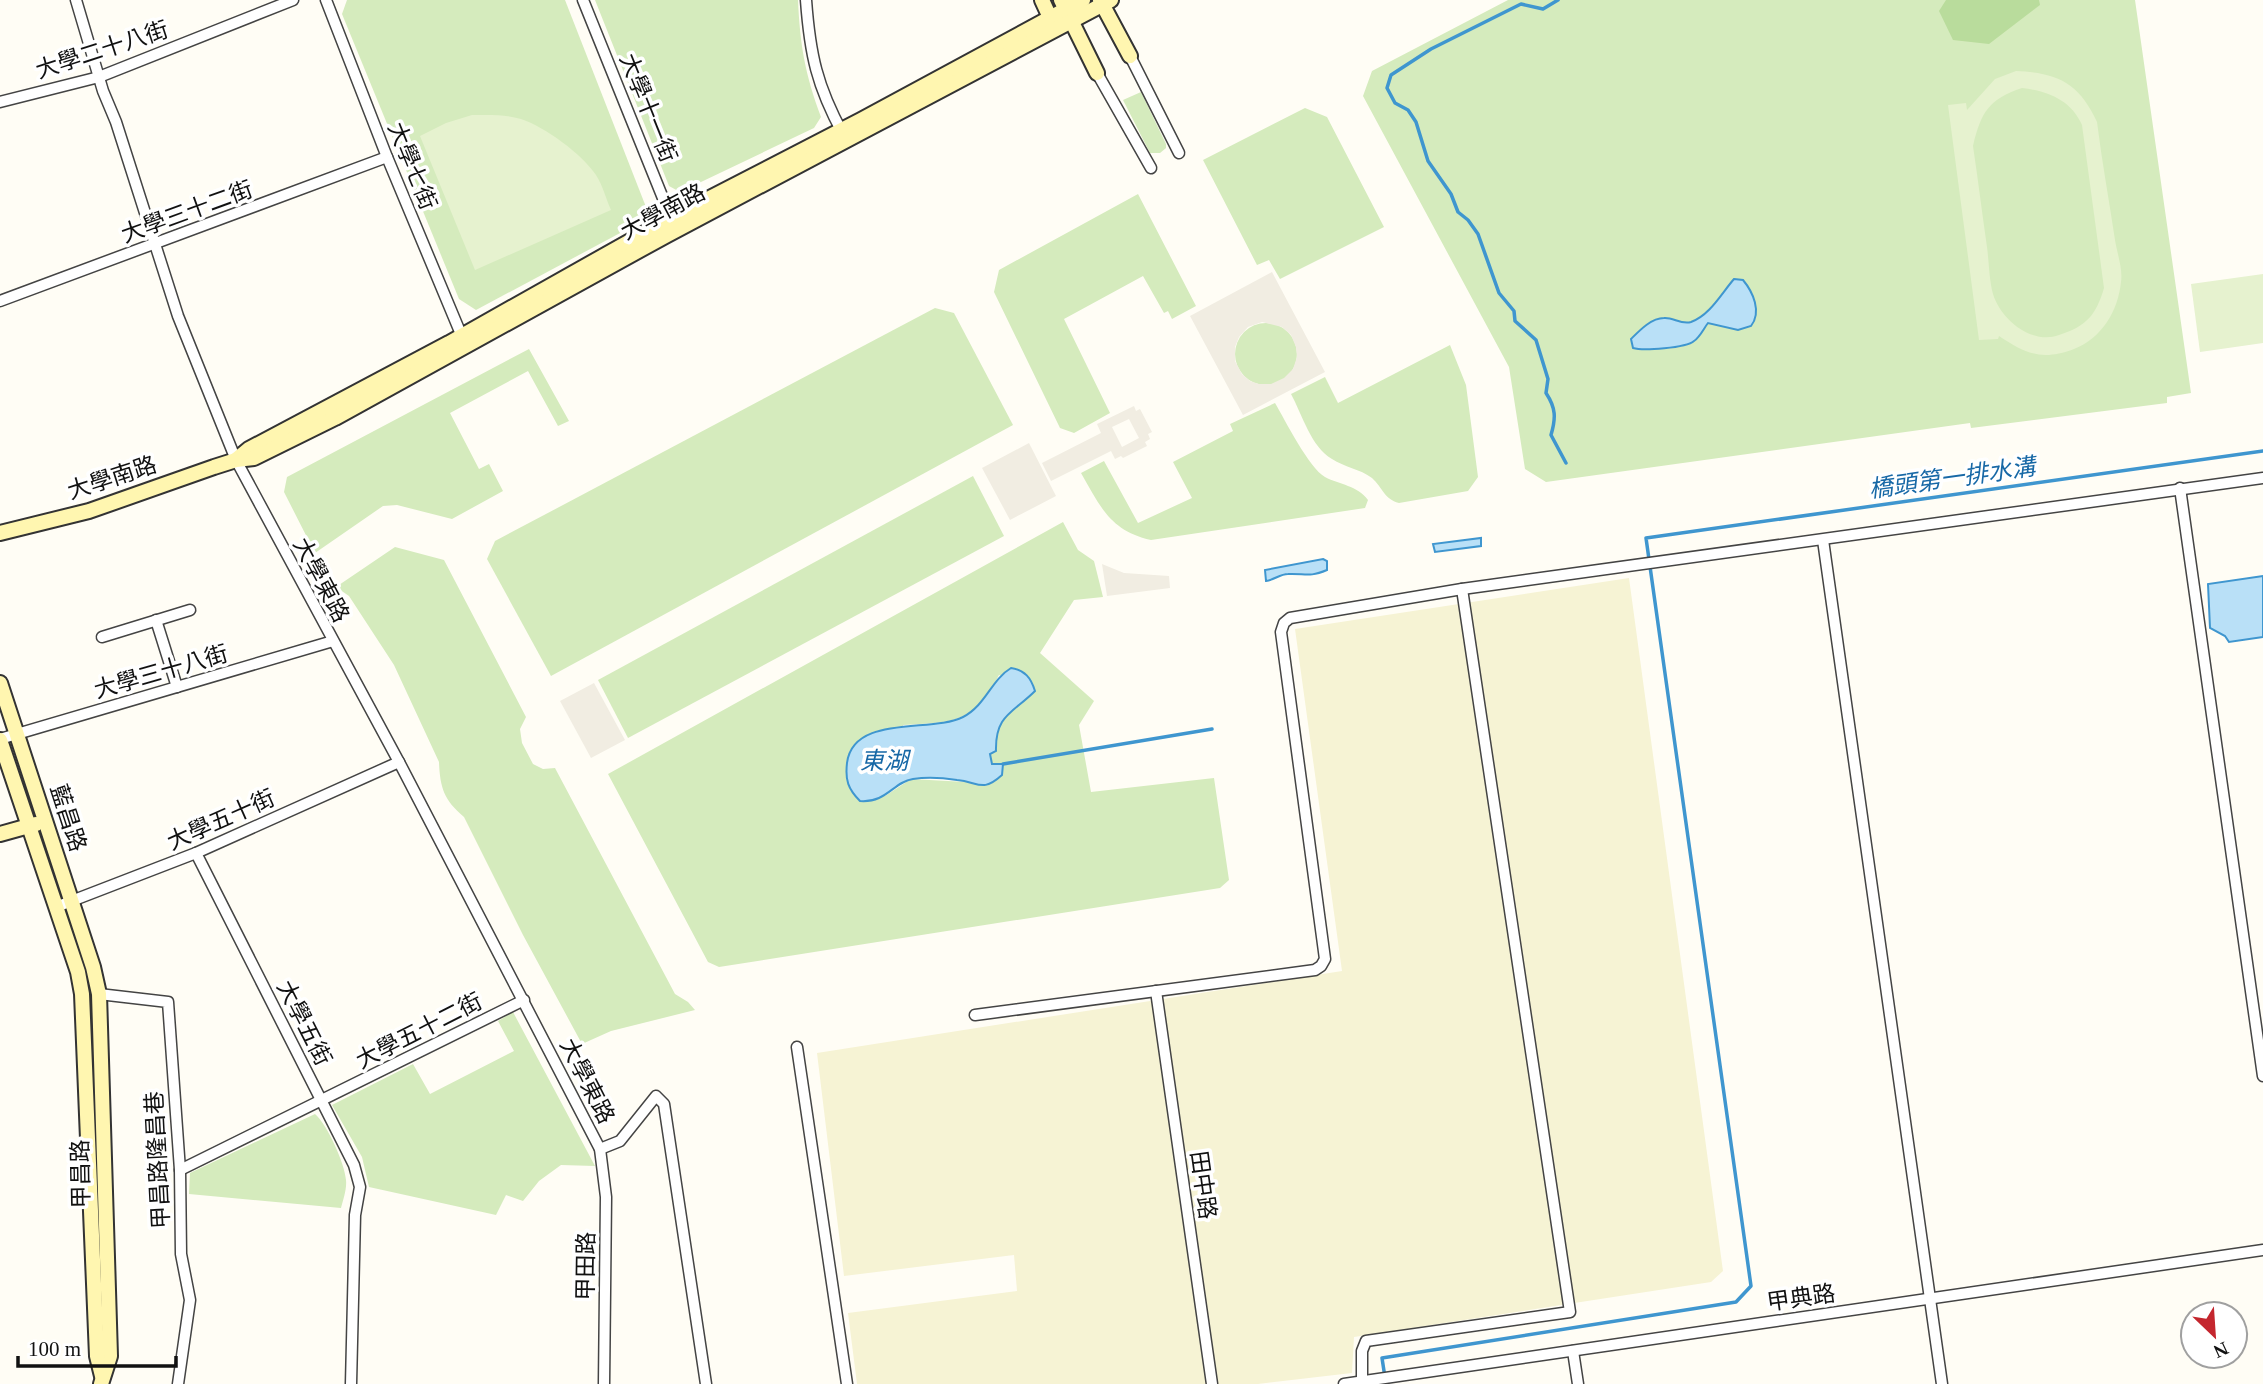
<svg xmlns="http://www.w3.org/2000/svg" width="2263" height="1384" viewBox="0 0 2263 1384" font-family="'Times New Roman','Noto Sans TC',serif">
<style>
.farmland{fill:#f6f3d4}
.green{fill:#d5ebbd;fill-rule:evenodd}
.forest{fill:#b9dc9c}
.pitch{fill:#e6f2cf;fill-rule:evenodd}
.plaza{fill:#f1ede2;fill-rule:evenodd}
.water{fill:#b9e0f7;stroke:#3f96cf;stroke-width:2}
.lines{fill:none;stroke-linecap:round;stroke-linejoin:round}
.stream{stroke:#3f96cf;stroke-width:3.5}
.street-casing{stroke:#444;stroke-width:13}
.secondary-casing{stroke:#333;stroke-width:18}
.street{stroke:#fff;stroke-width:10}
.secondary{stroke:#fff6b0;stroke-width:14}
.labels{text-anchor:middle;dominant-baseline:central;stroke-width:7;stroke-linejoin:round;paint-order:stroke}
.street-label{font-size:23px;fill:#111;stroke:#fff}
.water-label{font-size:24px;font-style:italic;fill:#1768a6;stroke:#fff}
</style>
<rect width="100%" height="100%" fill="#fffdf5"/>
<!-- farmland -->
<polygon class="farmland" points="1629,578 1723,1271 1711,1282 1354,1337 1352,1373 1258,1384 857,1384 848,1313 1017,1291 1014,1255 844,1276 817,1053 1342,971 1295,629"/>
<!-- green -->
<g class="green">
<polygon points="347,0 565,0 646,207 637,224 476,310 459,299 342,14"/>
<path d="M595 0H798C800 45 805 74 821 117L814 128 680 192 669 186Z"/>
<polygon points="1508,0 2135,0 2191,393 2167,397 2167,403 1971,428 1970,423 1546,482 1525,469 1509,367 1363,96 1372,71"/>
<polygon points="1141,92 1166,144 1166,148 1160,153 1150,153 1123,100"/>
<polygon points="1305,108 1327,117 1384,227 1280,279 1269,260 1257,265 1203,160"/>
<polygon points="1138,194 1196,306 1172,319 1168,311 1164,313 1143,276 1064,319 1110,413 1074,433 1060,428 994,292 999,270"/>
<polygon points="935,308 954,313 1013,425 551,676 487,559 495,541"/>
<circle cx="1266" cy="354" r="31"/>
<path d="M1450 345 1466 385 1478 477 1468 491 1399 503C1384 499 1383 488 1372 478 1360 469 1344 467 1332 459 1311 447 1302 414 1291 394L1325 377 1338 403Z"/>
<polygon points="529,349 569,421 558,426 528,371 450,413 479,469 489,464 503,491 452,519 397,505 383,506 315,553 284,492 287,477"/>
<path d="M1275 403C1285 420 1309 468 1325 477 1340 485 1357 485 1368 500L1365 508 1151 540C1110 531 1100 506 1081 473L1104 461 1138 523 1192 498 1173 462 1233 431 1230 424Z"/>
<polygon points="973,476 1004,536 628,738 598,680"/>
<path d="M1063 522 1078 550 1094 561 1103 597 1074 600 1040 653 1094 701 1079 725 1091 792 1214 778 1229 880 1220 888 719 967 708 962 608 774ZM999 675 1035 691C1013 713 995 715 996 751L990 754 992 765 966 782 911 779 885 796 903 725C954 722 973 724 999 675Z"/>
<path d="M395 547 444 560 526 717 520 729 522 743 533 764 543 769 555 768 675 994 688 1002 695 1010 611 1031 582 1044 523 935 464 817C444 800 440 788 439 762L394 665 349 596 336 587Z"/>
<polygon points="513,1012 595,1166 561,1165 539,1181 523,1201 506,1195 496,1215 369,1187 362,1157 332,1105 413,1064 430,1094 514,1051 498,1021"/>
<path d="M315 1114C327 1124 345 1164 346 1180 347 1189 343 1200 341 1208L189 1194 190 1173Z"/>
</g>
<!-- forest -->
<polygon class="forest" points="1946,0 2039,0 2040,5 1989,44 1953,40 1939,11"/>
<!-- pitch -->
<g class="pitch">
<path d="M2016 71C2058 73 2079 83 2097 122 2102 162 2109 200 2115 240 2117 253 2123 269 2121 282 2118 311 2102 338 2074 349 2042 361 2026 354 1999 336L1998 339 1979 340 1948 105 1966 103 1967 110 1995 79ZM2022 88C2048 91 2071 100 2082 125L2104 288C2096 315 2087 326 2059 335 2032 345 2001 320 1993 294 1989 279 1989 262 1987 247 1982 213 1978 179 1973 146 1981 112 1989 99 2022 88Z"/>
<path d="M472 115C488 115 505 114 521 119 545 127 582 154 596 175 603 186 606 199 611 210L475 270 420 136 446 123Z"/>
<polygon points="2263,274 2263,343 2200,352 2191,284"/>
</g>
<!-- plaza -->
<g class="plaza">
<path d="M1272 272 1325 372 1243 415 1190 316ZM1262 322 1282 327 1291 335 1296 347 1297 357 1293 369 1284 378 1271 384H1259L1250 381 1242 374 1235 361V347L1239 337 1248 327Z"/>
<path d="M1134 406 1136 411 1140 409 1152 432 1148 434 1150 439 1145 442 1147 446 1123 458 1121 456 1115 459 1111 451 1051 481 1042 463 1101 433 1097 424ZM1129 419 1139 438 1122 447 1112 427Z"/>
<polygon points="1029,443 1056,496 1010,520 982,468"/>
<polygon points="1102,564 1124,573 1169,576 1170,588 1107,596"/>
<polygon points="594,683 625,740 591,758 560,701"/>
</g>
<!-- water -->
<g class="water">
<path d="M1734 279 1743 280C1753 292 1762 312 1751 326L1738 330 1708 323C1704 328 1700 337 1694 341 1686 348 1643 351 1633 348L1631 339C1639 331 1651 318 1664 318 1673 317 1681 325 1691 322 1710 315 1721 294 1734 279Z"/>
<polygon points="1481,538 1481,546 1435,552 1433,544"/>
<path d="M1323 559 1327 561V570C1308 578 1305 573 1288 574 1280 574 1274 580 1266 581L1265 570Z"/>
<polygon points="2263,576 2263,637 2229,642 2225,636 2210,628 2208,584"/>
<path d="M1011 668C1025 670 1031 678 1035 691 1013 713 995 715 996 751L990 754 992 764H1003L1002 775C982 793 979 782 957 780 944 778 926 777 913 779 893 782 887 803 860 801 848 789 845 780 847 763 853 714 932 733 963 717 986 705 991 680 1011 668Z"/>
</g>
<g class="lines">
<!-- stream -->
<g class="stream">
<path d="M1558 0 1543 9 1521 4 1431 49 1391 75 1387 88 1395 103 1408 110 1416 122 1428 161 1451 194 1458 212 1468 220 1478 234 1499 293 1514 311 1515 321 1536 340 1548 379 1546 393C1556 408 1556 418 1551 435L1566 463"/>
<polyline points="1003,764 1212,729"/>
<polyline points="1386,1384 1382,1358 1736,1302 1751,1286 1646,538 2263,451"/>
</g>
<!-- street casing -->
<g class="street-casing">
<g id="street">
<polyline points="76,0 103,91 116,122 178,316 236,460 399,762 600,1149 606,1197 604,1384"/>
<polyline points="326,0 387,157 463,339"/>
<polyline points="583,0 673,223"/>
<path d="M806 0C810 55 817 86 843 134"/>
<polyline points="1130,56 1179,153"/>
<polyline points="1097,73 1151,168"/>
<polyline points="0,102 99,77 293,0"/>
<polyline points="0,301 387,157"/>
<polyline points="2180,488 2263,1076"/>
<polyline points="1823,540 1942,1384"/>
<polyline points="156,620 177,687"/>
<polyline points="102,637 190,610"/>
<polyline points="0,739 333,641"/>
<polyline points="196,853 354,1165 360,1187 355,1215 351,1384"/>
<polyline points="56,907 196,853 399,762"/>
<polyline points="1156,991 1212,1384"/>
<polyline points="99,994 168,1002 180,1170 181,1254 190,1300 178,1384"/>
<polyline points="975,1015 1315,970 1321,966 1325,959 1281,632 1284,623 1290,618 1462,589 2263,478"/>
<polyline points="797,1047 847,1384"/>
<polyline points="600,1149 620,1141 656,1096 664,1104 706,1384"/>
<polyline points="180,1170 524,1000"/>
<polyline points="1573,1351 1578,1384"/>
<polyline points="1362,1382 1362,1351 1366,1341 1570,1312 1462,589"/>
<polyline points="1344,1384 2263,1250"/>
</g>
</g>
<!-- secondary casing -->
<g class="secondary-casing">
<g id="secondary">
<polyline points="1042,0 1053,24"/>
<polyline points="1061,0 1097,73"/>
<polyline points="1100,0 1130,56"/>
<polyline points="237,459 249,449 449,343 671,218 861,120 1083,0"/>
<polyline points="0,533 89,511 214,467 236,460 254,458 335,418 667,235 1111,0"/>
<polyline points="0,683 93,967 99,994 110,1356 101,1384"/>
<polyline points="0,740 78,972 82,994 97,1356 102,1376"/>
<polyline points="0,834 36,824"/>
</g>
</g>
<!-- street -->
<use href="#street" class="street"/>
<!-- secondary -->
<use href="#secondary" class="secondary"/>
</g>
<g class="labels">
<!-- street labels -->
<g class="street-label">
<text transform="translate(102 50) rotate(-18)">大學二十八街</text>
<text transform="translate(648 108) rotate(68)">大學十一街</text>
<text transform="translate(412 166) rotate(68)">大學七街</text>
<text transform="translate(187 212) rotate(-20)">大學三十二街</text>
<text transform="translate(663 212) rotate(-28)">大學南路</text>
<text transform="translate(112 478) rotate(-18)">大學南路</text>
<text transform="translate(321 580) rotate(62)">大學東路</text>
<text transform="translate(161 672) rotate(-16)">大學三十八街</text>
<text transform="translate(68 818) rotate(72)">藍昌路</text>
<text transform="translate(221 820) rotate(-24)">大學五十街</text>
<text transform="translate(304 1023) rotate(63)">大學五街</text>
<text transform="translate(419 1031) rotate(-27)">大學五十二街</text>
<text transform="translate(587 1081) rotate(63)">大學東路</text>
<text transform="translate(158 1160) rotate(-93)">甲昌路隆昌巷</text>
<text transform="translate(81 1174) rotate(-91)">甲昌路</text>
<text transform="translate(1203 1185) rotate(82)">田中路</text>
<text transform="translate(586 1266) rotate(-89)">甲田路</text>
<text transform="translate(1801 1298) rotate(-8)">甲典路</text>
</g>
<!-- water labels -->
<g class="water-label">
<text transform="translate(1952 478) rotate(-8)">橋頭第一排水溝</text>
<text x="884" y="761">東湖</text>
</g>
</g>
<!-- north arrow -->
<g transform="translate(2214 1335) rotate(155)"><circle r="33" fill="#ffffff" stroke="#a0a0a0" stroke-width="2"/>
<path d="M0-5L12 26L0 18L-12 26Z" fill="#c4262e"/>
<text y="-10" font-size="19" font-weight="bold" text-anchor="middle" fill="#111111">N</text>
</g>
<!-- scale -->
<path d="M18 1356v10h158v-10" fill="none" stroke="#111111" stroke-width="3.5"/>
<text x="28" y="1356" font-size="21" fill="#111111" stroke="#ffffff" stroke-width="5" paint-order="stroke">100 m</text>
</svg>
